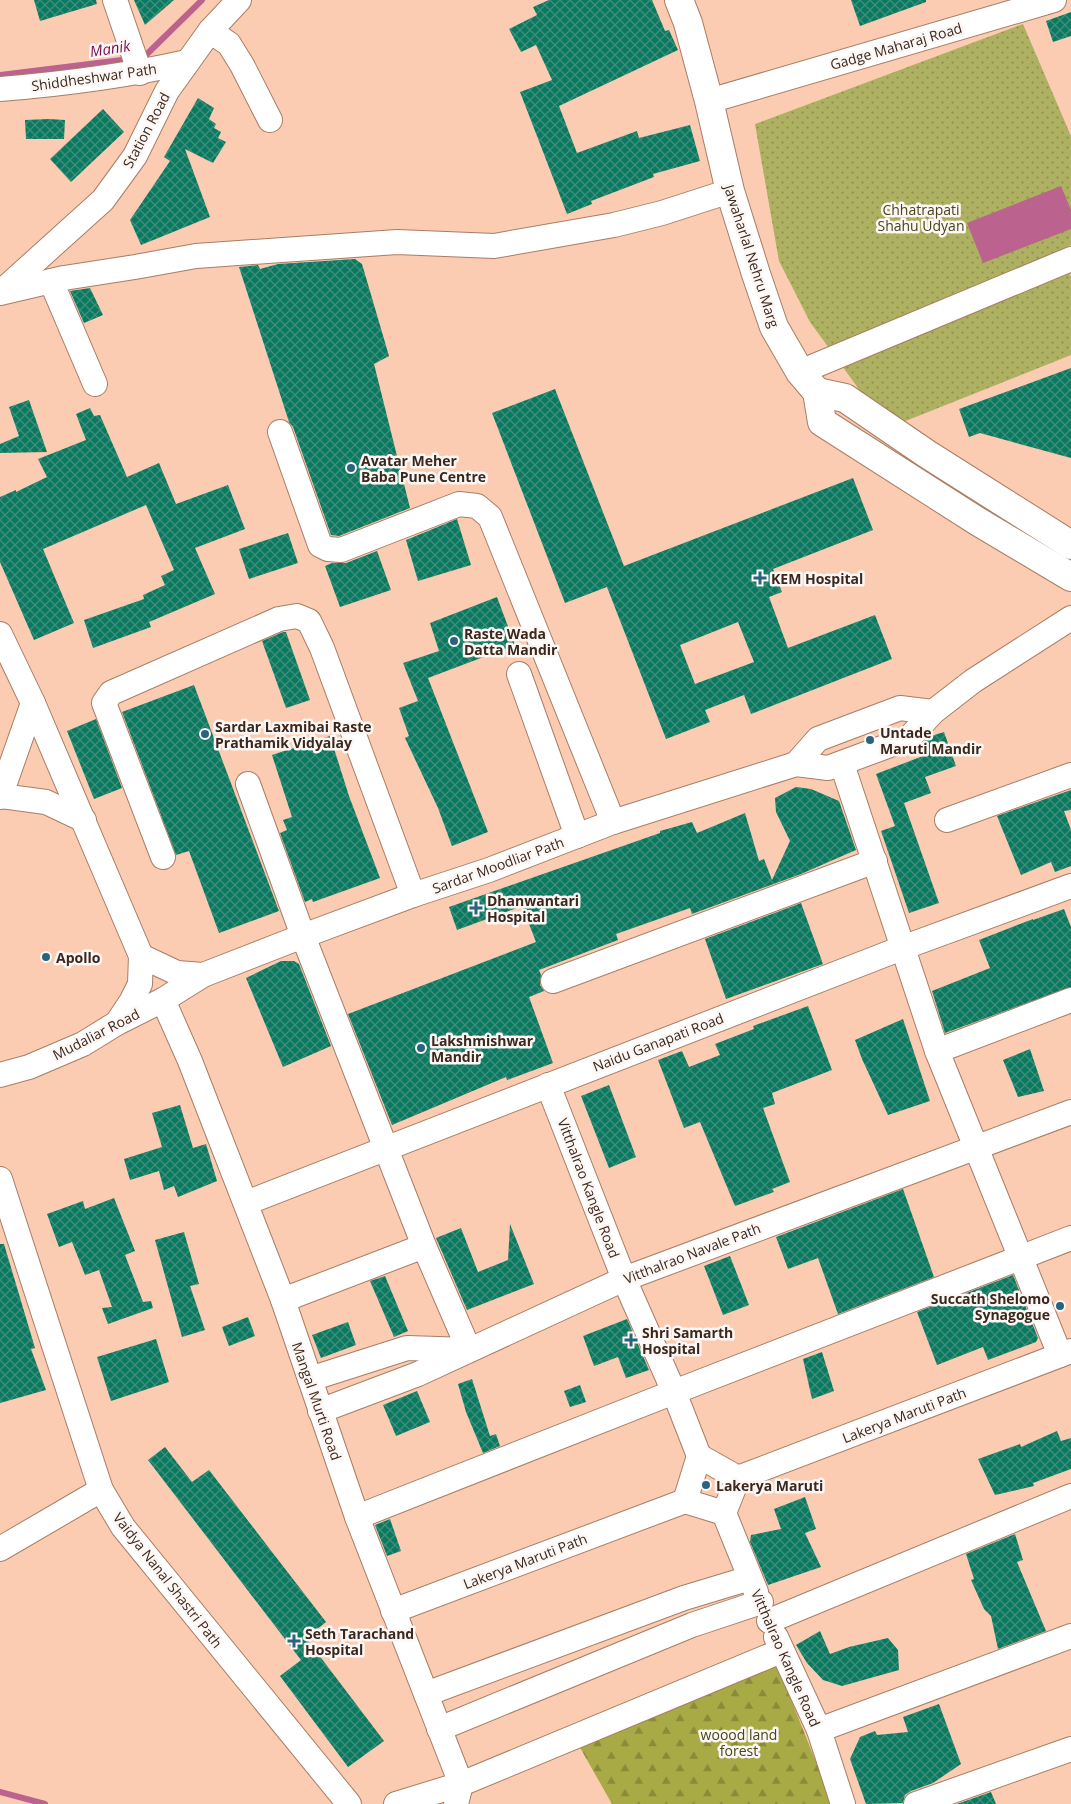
<svg xmlns="http://www.w3.org/2000/svg" width="1071" height="1804" viewBox="0 0 1071 1804" font-family="'Open Sans',sans-serif">
<style>
.forest{fill:url(#forest-firs)}
.park{fill:url(#park-dots)}
.water{fill:#bb628e}
.lines{fill:none;stroke-linecap:round;stroke-linejoin:round}
.stream{stroke:#bb628e;stroke-width:6}
.building{fill:url(#building-cross-hatch);fill-rule:evenodd}
.minor-casing{stroke:#a87d65;stroke-width:26}
.major-casing{stroke:#a87d65;stroke-width:30}
.minor{stroke:#fff;stroke-width:24}
.major{stroke:#fff;stroke-width:28}
.poi-dot{fill:#2a637d;stroke:#fcf7f4;stroke-width:2}
.labels{text-anchor:middle;dominant-baseline:central;stroke-width:5;stroke-linejoin:round;paint-order:stroke}
.street-label{font-size:14px;fill:#3a281e;stroke:#fcf7f4}
.park-label{font-size:14px;fill:#45461c;stroke:#fcf7f4}
.poi-label{font-size:14px;font-weight:bold;fill:#3a281e;stroke:#fcf7f4;text-anchor:start}
.water-label{font-size:15px;font-style:italic;fill:#7d0d51;stroke:#fcf7f4}
</style>
<defs>
<pattern id="forest-firs" width="22" height="20" patternUnits="userSpaceOnUse" patternTransform="scale(1.25)"><rect width="22" height="20" fill="#a8aa45"/><path d="M5 1l3.5 6h-7zM16 11l3.5 6h-7z" fill="#8a8a39"/></pattern>
<pattern id="park-dots" width="8" height="8" patternUnits="userSpaceOnUse" patternTransform="scale(1.25)"><rect width="8" height="8" fill="#aeb161"/><path d="M2 2h.1M6 6h.1" fill="none" stroke="#8f904f" stroke-width="1.8" stroke-linecap="round"/></pattern>
<pattern id="building-cross-hatch" width="8" height="8" patternUnits="userSpaceOnUse" patternTransform="scale(1.25)"><rect width="8" height="8" fill="#097a60"/><path d="M0 0l8 8M0 8l8-8" fill="none" stroke="#418e7c"/></pattern>
</defs>
<rect width="100%" height="100%" fill="#fbccb2"/>
<!-- forest -->
<polygon class="forest" points="775,1660 833,1804 612,1804 578,1744"/>
<!-- park -->
<polygon class="park" points="1023,24 1071,136 1071,245 1064,248 1071,278 1071,355 903,422 861,392 810,322 779,261 755,124"/>
<!-- water -->
<polygon class="water" points="1061,186 1071,210 1071,229 983,263 967,223"/>
<g class="lines">
<!-- stream -->
<g class="stream">
<polyline points="140,56 147,54 202,0"/>
<polyline points="0,75 130,59"/>
<polyline points="0,1792 45,1804"/>
</g>
</g>
<!-- building -->
<g class="building">
<polygon points="34,0 96,0 97,4 40,21"/>
<polygon points="134,0 174,0 145,25"/>
<polygon points="549,0 652,0 665,31 669,30 678,50 559,106 577,153 637,131 639,138 690,125 700,161 653,174 654,177 591,201 592,204 567,214 520,92 552,80 536,45 521,52 509,29 537,15 533,7"/>
<polygon points="851,0 926,0 926,2 860,26"/>
<polygon points="1071,12 1071,36 1053,42 1046,21"/>
<polygon points="198,98 214,108 209,119 216,124 214,128 221,132 218,138 226,142 213,163 185,149 210,217 141,245 130,220 170,161 164,157"/>
<polygon points="103,109 124,132 71,182 50,159"/>
<polygon points="49,119 65,120 64,139 26,139 25,120"/>
<polygon points="355,259 362,264 389,356 374,364 410,508 339,536 331,535 293,427 289,422 239,267 258,265 260,269 278,264"/>
<polygon points="90,288 103,315 84,323 70,291"/>
<polygon points="1071,368 1071,458 980,433 969,437 959,409"/>
<path d="M555 389 624 566 853 478 873 530 773 569 782 592 769 597 788 648 875 615 892 659 751 714 744 695 705 710 710 722 666 739 607 587 565 603 492 413ZM738 622 754 662 695 684 680 645Z"/>
<polygon points="29,400 47,452 0,453 0,444 19,436 9,407"/>
<polygon points="90,408 94,416 100,415 127,477 159,463 176,504 228,485 245,529 195,548 215,594 149,622 151,627 93,648 84,620 144,599 143,595 165,585 161,576 174,570 146,505 43,549 74,623 34,640 0,562 0,497 16,490 16,492 47,477 38,459 86,440 76,414"/>
<polygon points="457,519 471,565 418,581 406,540"/>
<polygon points="288,533 298,563 249,579 239,549"/>
<polygon points="377,551 391,590 340,607 325,566 332,563 346,563"/>
<polygon points="497,597 515,645 428,678 488,832 452,846 438,808 405,738 409,736 399,708 418,701 403,663 439,651 430,623"/>
<polygon points="283,632 286,632 310,700 286,708 262,641"/>
<polygon points="194,685 279,911 219,933 189,851 176,855 122,712"/>
<polygon points="96,719 122,788 94,799 67,731"/>
<polygon points="944,732 956,766 925,777 931,793 904,803 939,903 909,913 881,831 895,826 876,774 923,756 920,746 928,737"/>
<polygon points="330,736 349,796 380,878 313,902 312,899 305,902 280,833 287,830 283,820 292,817 272,755"/>
<polygon points="796,787 811,789 839,801 856,850 801,874 692,914 690,908 616,934 618,940 539,970 541,975 540,985 544,991 529,997 553,1063 507,1080 506,1077 392,1125 348,1014 536,942 522,906 457,930 449,907 660,833 660,831 692,822 697,833 745,813 759,861 764,859 772,880 790,841 776,812 775,798"/>
<polygon points="1071,790 1071,810 1064,811 1071,830 1071,866 1055,872 1051,862 1021,875 997,816"/>
<polygon points="801,903 823,964 726,999 705,939"/>
<polygon points="1064,909 1071,927 1071,987 945,1033 932,991 990,968 979,940 1033,919 1033,920"/>
<polygon points="281,961 294,961 299,964 331,1046 283,1067 246,978"/>
<polygon points="808,1006 832,1070 772,1093 775,1104 763,1108 790,1182 772,1189 774,1192 735,1206 700,1122 684,1128 658,1060 682,1051 689,1067 720,1055 715,1044 754,1029 753,1026"/>
<polygon points="903,1019 930,1101 888,1115 862,1059 855,1040"/>
<polygon points="1030,1049 1044,1091 1018,1097 1003,1060"/>
<polygon points="609,1085 636,1157 609,1168 581,1096"/>
<polygon points="180,1105 193,1148 206,1144 217,1181 178,1197 174,1186 164,1190 159,1171 130,1180 124,1159 162,1147 152,1113"/>
<polygon points="903,1189 934,1277 838,1314 818,1258 788,1269 776,1237"/>
<polygon points="114,1198 135,1251 125,1255 143,1302 151,1301 153,1308 108,1324 102,1308 112,1307 99,1270 85,1275 72,1242 59,1247 47,1214 83,1201 85,1209"/>
<polygon points="510,1224 534,1284 467,1310 436,1238 461,1228 478,1272 508,1260"/>
<polygon points="184,1232 199,1284 190,1286 205,1330 182,1337 155,1240"/>
<polygon points="0,1244 4,1244 35,1348 31,1349 46,1390 0,1403"/>
<polygon points="730,1256 749,1305 723,1315 704,1266"/>
<polygon points="1013,1275 1038,1338 1036,1342 988,1360 983,1347 937,1365 917,1312"/>
<polygon points="385,1276 408,1331 394,1337 370,1281"/>
<polygon points="248,1317 255,1336 229,1346 222,1327"/>
<polygon points="627,1319 649,1370 626,1378 618,1357 594,1366 583,1336"/>
<polygon points="348,1322 356,1345 321,1358 312,1335"/>
<polygon points="156,1339 169,1382 111,1401 97,1357"/>
<polygon points="822,1352 834,1391 812,1399 803,1359"/>
<polygon points="472,1379 490,1436 496,1434 500,1446 483,1453 466,1412 458,1384"/>
<polygon points="580,1385 586,1402 570,1407 564,1391"/>
<polygon points="417,1391 430,1422 396,1436 383,1405"/>
<polygon points="1057,1431 1061,1441 1071,1438 1071,1469 1033,1483 1034,1486 995,1495 978,1459 1020,1444 1021,1447"/>
<polygon points="165,1447 192,1482 209,1470 326,1622 306,1638 384,1741 348,1767 280,1676 301,1660 148,1460"/>
<polygon points="805,1497 816,1529 805,1533 821,1567 768,1585 750,1542 751,1535 781,1529 774,1509"/>
<polygon points="390,1519 401,1551 387,1556 375,1525"/>
<polygon points="1015,1534 1023,1560 1017,1562 1046,1631 998,1649 991,1616 984,1609 971,1580 974,1579 966,1554"/>
<polygon points="820,1631 830,1654 849,1647 888,1638 898,1650 899,1670 842,1686 823,1680 807,1663 796,1645"/>
<polygon points="939,1704 961,1764 933,1783 911,1791 905,1795 903,1803 866,1804 850,1759 860,1737 875,1731 877,1735 908,1732 903,1717"/>
<polygon points="991,1792 996,1804 957,1804"/>
</g>
<g class="lines">
<!-- minor casing -->
<g class="minor-casing">
<g id="minor">
<polyline points="115,0 140,73"/>
<polyline points="210,31 229,44 242,65 270,120"/>
<path d="M0 89C63 84 125 76 187 62"/>
<polyline points="709,101 1054,0"/>
<polyline points="51,281 95,384"/>
<polyline points="1,292 103,200 135,156 167,91 210,31 239,0"/>
<polyline points="0,293 64,278 135,267 196,256 397,242 494,246 614,225 662,213 730,191"/>
<polyline points="800,372 1071,259"/>
<polyline points="280,432 320,545 328,549 341,550 459,504 477,506 490,517 613,822"/>
<polyline points="0,634 33,703 141,956 140,984 131,1002 117,1023"/>
<polyline points="519,674 577,836"/>
<polyline points="796,764 818,739 900,708 933,712"/>
<polyline points="842,764 937,1051 1060,1355"/>
<polyline points="248,784 303,936 424,1246 469,1350 407,1348 310,1379"/>
<polyline points="1,796 46,802 84,820"/>
<polyline points="0,797 33,703"/>
<polyline points="947,820 1071,775"/>
<polyline points="163,857 104,703 111,693 279,619 297,616 309,621 322,648 413,895"/>
<polyline points="141,956 177,973 203,975"/>
<polyline points="553,981 875,861"/>
<polyline points="163,1000 190,1061 283,1300 357,1517 461,1784 456,1804"/>
<polyline points="937,1051 1071,1000"/>
<polyline points="0,1075 29,1067 83,1044 117,1023 163,1000 203,975 303,936 413,895 489,870 613,822 796,764 828,768 909,738 933,712 973,681 1071,618"/>
<polyline points="548,1085 624,1279 674,1392 699,1456"/>
<polyline points="0,1179 101,1490 123,1527 349,1804"/>
<polyline points="246,1203 902,948 1071,886"/>
<polyline points="283,1300 424,1246"/>
<polyline points="320,1411 418,1374 624,1279 1071,1112"/>
<polygon points="699,1456 738,1478 724,1513 685,1501"/>
<polyline points="738,1478 1071,1351"/>
<polyline points="724,1513 756,1592"/>
<polyline points="357,1517 674,1392 1071,1238"/>
<polyline points="0,1549 101,1490"/>
<polyline points="393,1611 685,1501"/>
<polyline points="769,1621 1071,1496"/>
<polyline points="776,1637 819,1730 843,1804"/>
<polyline points="426,1694 684,1598 750,1578"/>
<polyline points="439,1729 692,1625 761,1602"/>
<polyline points="819,1730 1071,1636"/>
<polyline points="396,1804 461,1784 781,1651"/>
<polyline points="916,1804 1071,1749"/>
</g>
</g>
<!-- major casing -->
<g class="major-casing">
<g id="major">
<polyline points="679,0 688,23 709,101 730,191 756,274 774,327 800,372 817,392 822,422 977,521 1071,577"/>
<polyline points="817,392 845,398 927,454 1071,545"/>
</g>
</g>
<!-- minor -->
<use href="#minor" class="minor"/>
<!-- major -->
<use href="#major" class="major"/>
</g>
<!-- markers -->
<g class="poi-dot">
<circle cx="351" cy="468" r="5"/>
<path d="M757.5 570.5h5v5h5v5h-5v5h-5v-5h-5v-5h5z"/>
<circle cx="454" cy="641" r="5"/>
<circle cx="205" cy="734" r="5"/>
<circle cx="870" cy="740" r="5"/>
<path d="M473.5 900.5h5v5h5v5h-5v5h-5v-5h-5v-5h5z"/>
<circle cx="46" cy="957" r="5"/>
<circle cx="421" cy="1048" r="5"/>
<circle cx="1060" cy="1306" r="5"/>
<path d="M628.5 1332.5h5v5h5v5h-5v5h-5v-5h-5v-5h5z"/>
<circle cx="706" cy="1485" r="5"/>
<path d="M291.5 1633.5h5v5h5v5h-5v5h-5v-5h-5v-5h5z"/>
</g>
<g class="labels">
<!-- street labels -->
<g class="street-label">
<text transform="translate(896 46) rotate(-16)">Gadge Maharaj Road</text>
<text transform="translate(94 77) rotate(-8)">Shiddheshwar Path</text>
<text transform="translate(146 130) rotate(-62)">Station Road</text>
<text transform="translate(752 256) rotate(72)">Jawaharlal Nehru Marg</text>
<text transform="translate(498 865) rotate(-20)">Sardar Moodliar Path</text>
<text transform="translate(96 1034) rotate(-27)">Mudaliar Road</text>
<text transform="translate(658 1042) rotate(-21)">Naidu Ganapati Road</text>
<text transform="translate(589 1188) rotate(69)">Vitthalrao Kangle Road</text>
<text transform="translate(692 1253) rotate(-21)">Vitthalrao Navale Path</text>
<text transform="translate(317 1401) rotate(71)">Mangal Murti Road</text>
<text transform="translate(904 1415) rotate(-21)">Lakerya Maruti Path</text>
<text transform="translate(525 1561) rotate(-21)">Lakerya Maruti Path</text>
<text transform="translate(168 1580) rotate(52)">Vaidya Nanal Shastri Path</text>
<text transform="translate(786 1658) rotate(66)">Vitthalrao Kangle Road</text>
</g>
<!-- park labels -->
<g class="park-label">
<text x="921" y="209">Chhatrapati<tspan x="921" dy="16">Shahu Udyan</tspan></text>
<text x="739" y="1734">woood land<tspan x="739" dy="16">forest</tspan></text>
</g>
<!-- poi labels -->
<g class="poi-label">
<text x="361" y="460">Avatar Meher<tspan x="361" dy="16">Baba Pune Centre</tspan></text>
<text x="771" y="578">KEM Hospital</text>
<text x="464" y="633">Raste Wada<tspan x="464" dy="16">Datta Mandir</tspan></text>
<text x="215" y="726">Sardar Laxmibai Raste<tspan x="215" dy="16">Prathamik Vidyalay</tspan></text>
<text x="880" y="732">Untade<tspan x="880" dy="16">Maruti Mandir</tspan></text>
<text x="487" y="900">Dhanwantari<tspan x="487" dy="16">Hospital</tspan></text>
<text x="56" y="957">Apollo</text>
<text x="431" y="1040">Lakshmishwar<tspan x="431" dy="16">Mandir</tspan></text>
<text x="1050" y="1298" text-anchor="end">Succath Shelomo<tspan x="1050" dy="16">Synagogue</tspan></text>
<text x="642" y="1332">Shri Samarth<tspan x="642" dy="16">Hospital</tspan></text>
<text x="716" y="1485">Lakerya Maruti</text>
<text x="305" y="1633">Seth Tarachand<tspan x="305" dy="16">Hospital</tspan></text>
</g>
<!-- water labels -->
<g class="water-label">
<text transform="translate(110 48) rotate(-9)">Manik</text>
</g>
</g>
</svg>
